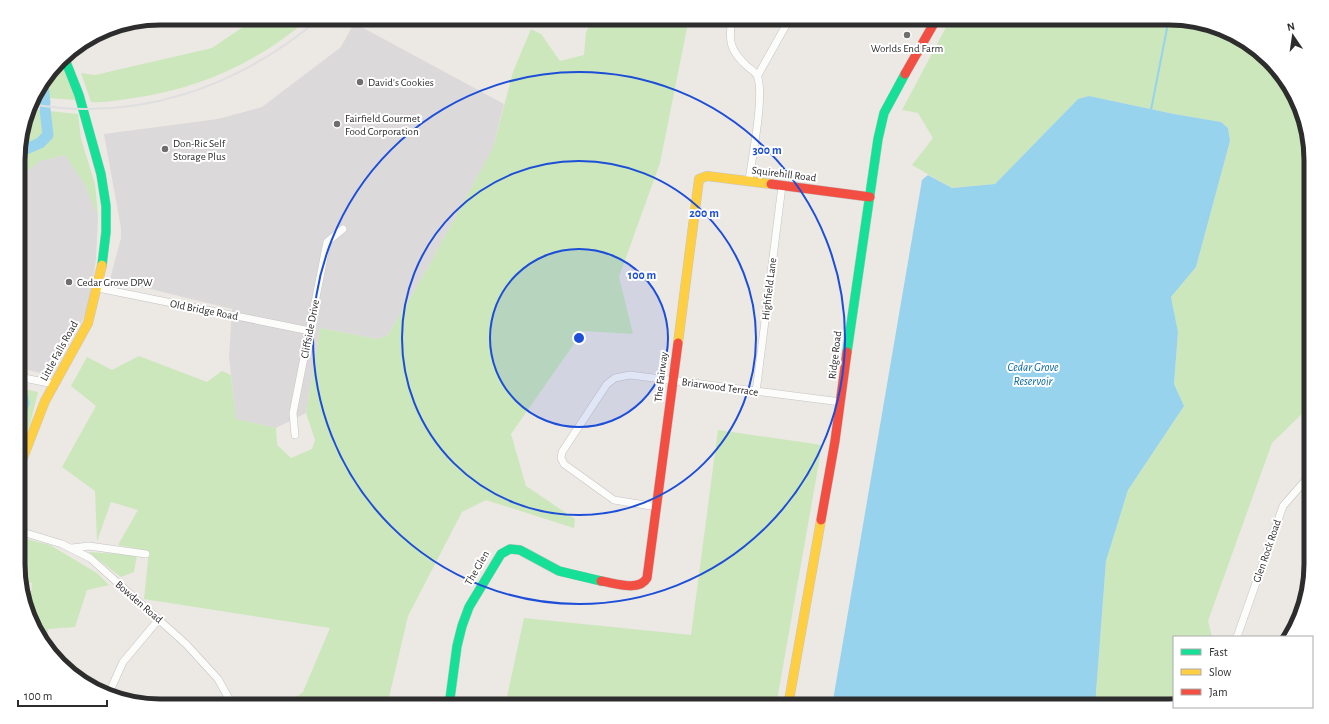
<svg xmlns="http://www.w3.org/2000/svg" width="1329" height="724" viewBox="0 0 1329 724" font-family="'Alegreya Sans',sans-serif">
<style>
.industrial{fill:#dcd9db}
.green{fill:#cce7bc}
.water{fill:#97d3ed}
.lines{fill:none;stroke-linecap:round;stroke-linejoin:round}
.stream{stroke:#97d3ed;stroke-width:2}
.river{stroke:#97d3ed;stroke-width:11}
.street-casing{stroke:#c5c4c4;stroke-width:8}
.fast-casing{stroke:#c5c4c4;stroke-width:10}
.slow-casing{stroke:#c5c4c4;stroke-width:10}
.jam-casing{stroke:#c5c4c4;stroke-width:10}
.street{stroke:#fcfcfb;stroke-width:7}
.fast{stroke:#16e098;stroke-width:9}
.slow{stroke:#ffcf43;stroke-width:9}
.jam{stroke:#f24e42;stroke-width:9}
.rail{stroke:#dfdfe1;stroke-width:2}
.ring{fill:none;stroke:#1d4ed8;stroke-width:2}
.poi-dot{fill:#706e6d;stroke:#fff;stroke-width:1.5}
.labels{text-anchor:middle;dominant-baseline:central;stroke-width:4;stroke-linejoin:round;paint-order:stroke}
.poi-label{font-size:11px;fill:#2d2d2d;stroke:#fff;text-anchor:start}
.street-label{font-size:11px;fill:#2d2d2d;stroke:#fff}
.water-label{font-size:12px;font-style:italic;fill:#0b69a4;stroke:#fff}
.rim{fill:none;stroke:#2d2d2d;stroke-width:5}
.centre{fill:#1d4ed8;stroke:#fff;stroke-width:2}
.ring-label{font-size:12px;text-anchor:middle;font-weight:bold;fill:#1d4ed8;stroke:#fff;stroke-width:4;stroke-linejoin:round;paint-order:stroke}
</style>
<rect width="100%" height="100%" fill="#ece8e4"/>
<!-- industrial -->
<g class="industrial">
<polygon points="354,23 504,104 493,148 427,269 388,335 378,339 320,328 306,413 276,428 236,419 229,357 232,309 110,279 121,238 121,228 104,134 218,119 262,107 341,47"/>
<polygon points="65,155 84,183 98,216 96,259 89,308 52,376 24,369 27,321 27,267 19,252 19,177 40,161"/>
</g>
<!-- green -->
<g class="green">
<path d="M256 18H309C259 62 199 89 133 98 119 100 105 103 91 102L81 73 95 75 212 48Z"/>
<polygon points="592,18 689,18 660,163 619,277 633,334 583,331 511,434 526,486 575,519 574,528 486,500 462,512 408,616 387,706 285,706 303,692 330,628 144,599 149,551 118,545 138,510 111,502 97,541 95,491 62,467 96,406 71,386 87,357 112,370 139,356 207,382 222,371 231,375 236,419 276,428 277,445 291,458 312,449 315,440 306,413 320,328 378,339 388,335 427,269 493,148 513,72 531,29 541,34 560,61 584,55 586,33"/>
<polygon points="951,18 1169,18 1240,37 1287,81 1311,150 1311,405 1272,443 1208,621 1212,637 1174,637 1174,706 1095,706 1106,561 1128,490 1184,406 1174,384 1178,332 1171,297 1196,267 1230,141 1228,128 1221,122 1174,114 1089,96 1078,99 995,184 952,188 912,165 933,138 918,113 902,110"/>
<polygon points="60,61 76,100 33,97"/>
<polygon points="29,109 78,114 81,139 95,184 98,216 84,183 65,155 40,161 19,177 19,142 21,135 30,132 24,125"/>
<polygon points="19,252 27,267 27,321 24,369 19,367"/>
<polygon points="19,388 38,392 30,424 19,453"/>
<polygon points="718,430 822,445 776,706 505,706 524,618 691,635"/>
<polygon points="19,537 50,545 97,573 109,585 87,590 75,627 48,629 47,648 42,643 29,608 32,583 19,581"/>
<polygon points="88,552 137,555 134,572 121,577"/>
</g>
<!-- water -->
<polygon class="water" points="1089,96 1174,114 1221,122 1228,128 1230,141 1196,267 1171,297 1178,332 1174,384 1184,406 1128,490 1106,561 1095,706 832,706 922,180 928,175 952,188 995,184 1078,99"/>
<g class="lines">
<!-- stream -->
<polyline class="stream" points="1151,110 1169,18"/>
<!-- river -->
<g class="river">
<polyline points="43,83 45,103"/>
<polyline points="19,152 40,143 48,135 45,109"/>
<polyline points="19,417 24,403 20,386"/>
</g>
<!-- street casing -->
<g class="street-casing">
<g id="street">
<path d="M732 18C728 41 730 51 748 67 752 70 757 73 758 78 764 100 752 156 749 181"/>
<polyline points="758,75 790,18"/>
<polyline points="98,288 310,331"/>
<polyline points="19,377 54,384"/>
<polyline points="756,392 782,186"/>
<polyline points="295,435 293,413 327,242 343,229"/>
<polyline points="657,507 614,500 564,464 561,458 562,452 607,384 615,378 630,375 841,402"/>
<polyline points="19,531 62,544 90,558 186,644 218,679 233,706"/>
<polyline points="72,548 89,546 146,554"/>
<polyline points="1237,637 1283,506 1311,474"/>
<polyline points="109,693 123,662 159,619"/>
</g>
</g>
<!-- fast casing -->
<g class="fast-casing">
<g id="fast">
<polyline points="64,57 79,95 101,174 106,206 106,232 102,265"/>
<polyline points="847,352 878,139 884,113 905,74"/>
<polyline points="449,706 457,646 462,626 469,607 501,554 510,549 520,550 559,571 601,581"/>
</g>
</g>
<!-- slow casing -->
<g class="slow-casing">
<g id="slow">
<polyline points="678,343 699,179 707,176 771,184"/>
<polyline points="19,468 45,401 88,323 102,265"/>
<polyline points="788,706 821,520"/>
</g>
</g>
<!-- jam casing -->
<g class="jam-casing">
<g id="jam">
<polyline points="905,74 937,18"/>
<polyline points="771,184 870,197"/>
<polyline points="821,520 835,441 847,352"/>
<path d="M601 581C615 583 639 592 647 578L678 343"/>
</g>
</g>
<!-- street -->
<use href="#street" class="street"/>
<!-- fast -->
<use href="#fast" class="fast"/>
<!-- slow -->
<use href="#slow" class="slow"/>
<!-- jam -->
<use href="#jam" class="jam"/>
<!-- rail -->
<path class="rail" d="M31 104C137 123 239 87 320 18"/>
</g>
<!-- distance rings -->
<circle cx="579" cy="338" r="89" fill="#1d4ed8" fill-opacity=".12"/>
<g class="ring">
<circle cx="579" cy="338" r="89"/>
<circle cx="579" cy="338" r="177"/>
<circle cx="579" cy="338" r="266"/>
</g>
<!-- markers -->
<g class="poi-dot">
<circle cx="907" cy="35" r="4"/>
<circle cx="360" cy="82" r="4"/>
<circle cx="337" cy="124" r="4"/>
<circle cx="165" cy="149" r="4"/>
<circle cx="69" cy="282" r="4"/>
</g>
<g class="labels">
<!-- poi labels -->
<g class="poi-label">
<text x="907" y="48" text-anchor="middle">Worlds End Farm</text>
<text x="368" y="82">David's Cookies</text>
<text x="345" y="118">Fairfield Gourmet<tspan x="345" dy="13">Food Corporation</tspan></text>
<text x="173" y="143">Don-Ric Self<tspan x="173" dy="13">Storage Plus</tspan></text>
<text x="77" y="282">Cedar Grove DPW</text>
</g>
<!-- street labels -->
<g class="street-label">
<text transform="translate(784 174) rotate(7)">Squirehill Road</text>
<text transform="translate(769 289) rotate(-83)">Highfield Lane</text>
<text transform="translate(204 310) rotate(11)">Old Bridge Road</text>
<text transform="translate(310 329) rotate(-79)">Cliffside Drive</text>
<text transform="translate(59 351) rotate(-61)">Little Falls Road</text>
<text transform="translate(835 355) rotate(-83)">Ridge Road</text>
<text transform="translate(661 377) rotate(-83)">The Fairway</text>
<text transform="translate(720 387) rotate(8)">Briarwood Terrace</text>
<text transform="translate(1267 551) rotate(-71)">Glen Rock Road</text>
<text transform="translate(477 568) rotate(-60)">The Glen</text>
<text transform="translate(139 602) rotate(41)">Bowden Road</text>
</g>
<!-- water labels -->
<g class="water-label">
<text x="1033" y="367">Cedar Grove<tspan x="1033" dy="14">Reservoir</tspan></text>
</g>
</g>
<!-- crop -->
<path d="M0 0H1329V724H0ZM160 25H1169A135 135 0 0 1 1304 160V564A135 135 0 0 1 1169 699H160A135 135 0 0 1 25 564V160A135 135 0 0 1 160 25Z" fill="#fff" fill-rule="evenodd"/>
<path class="rim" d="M160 25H1169A135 135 0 0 1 1304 160V564A135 135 0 0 1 1169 699H160A135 135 0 0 1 25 564V160A135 135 0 0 1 160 25Z"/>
<circle cx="579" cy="338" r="6" class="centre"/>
<g class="ring-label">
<text x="767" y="154">300 m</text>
<text x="704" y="217">200 m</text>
<text x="642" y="279">100 m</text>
</g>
<!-- legend -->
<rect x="1173" y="636" width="140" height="72" fill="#ffffff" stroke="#ababab"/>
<rect x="1181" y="649" width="20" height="6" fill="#16e098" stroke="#ababab"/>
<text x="1209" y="656" font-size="12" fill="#2d2d2d">Fast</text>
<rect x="1181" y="669" width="20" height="6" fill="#ffcf43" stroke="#ababab"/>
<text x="1209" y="676" font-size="12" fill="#2d2d2d">Slow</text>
<rect x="1181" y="689" width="20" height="6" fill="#f24e42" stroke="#ababab"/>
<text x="1209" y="696" font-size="12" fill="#2d2d2d">Jam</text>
<!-- north arrow -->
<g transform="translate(1293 36) rotate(347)" stroke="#ffffff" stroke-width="3" paint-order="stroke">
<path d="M0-3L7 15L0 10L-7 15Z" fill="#2d2d2d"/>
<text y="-6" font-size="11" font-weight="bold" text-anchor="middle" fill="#2d2d2d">N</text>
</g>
<!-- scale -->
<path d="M18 700v6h89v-6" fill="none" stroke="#2d2d2d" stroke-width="2"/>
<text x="24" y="700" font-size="12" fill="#2d2d2d" stroke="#ffffff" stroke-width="3" paint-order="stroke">100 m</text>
</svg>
